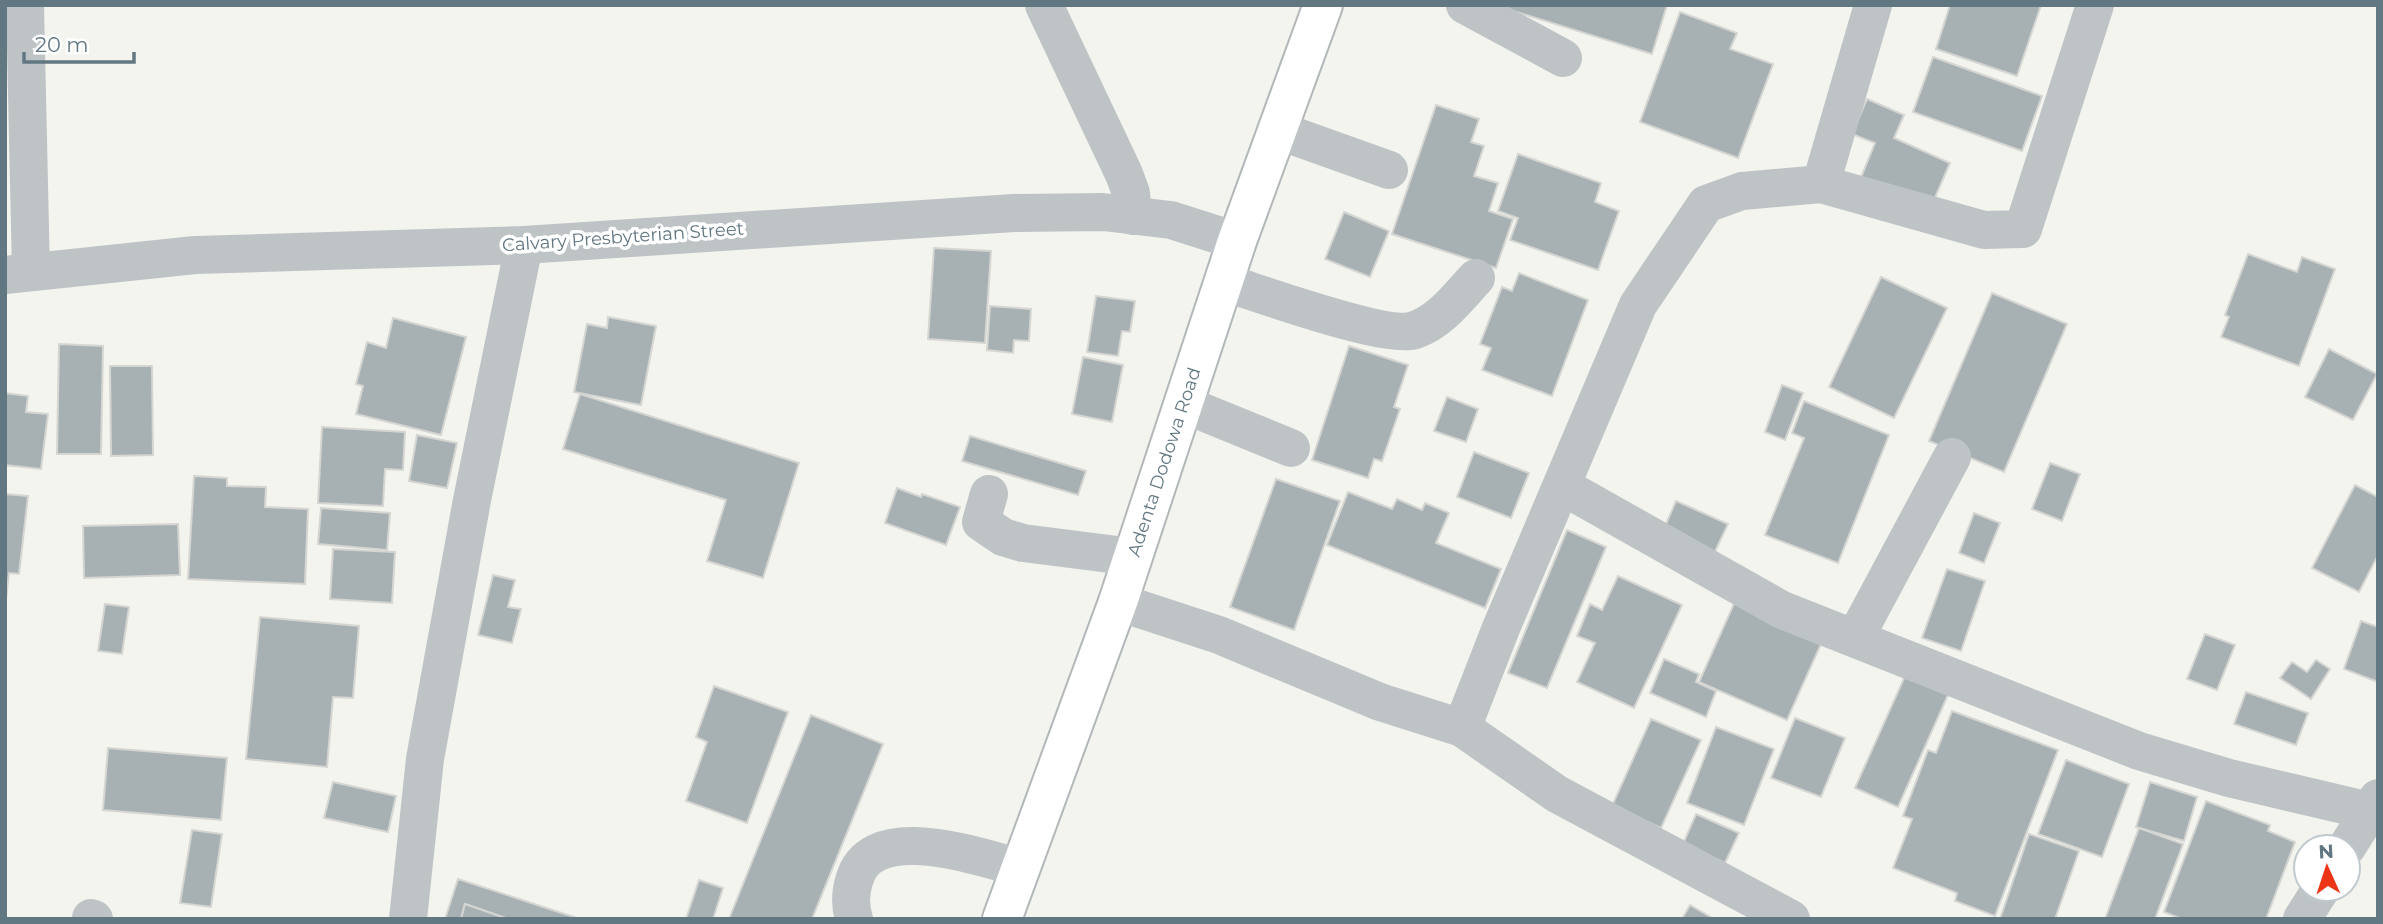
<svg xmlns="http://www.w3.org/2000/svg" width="2383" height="924" viewBox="0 0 2383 924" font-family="Montserrat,sans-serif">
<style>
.building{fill:#a7b1b4;stroke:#d5d5d2;stroke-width:2}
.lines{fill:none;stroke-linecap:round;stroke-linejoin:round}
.major-casing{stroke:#b2b7ba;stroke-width:42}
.minor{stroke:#bec4c6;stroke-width:38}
.major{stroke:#fff;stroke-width:38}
.labels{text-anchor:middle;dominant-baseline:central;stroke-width:7;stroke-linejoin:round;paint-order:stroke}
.street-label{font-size:18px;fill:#617782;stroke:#fff}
</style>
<rect width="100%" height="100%" fill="#f4f4ef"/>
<!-- building -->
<g class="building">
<polygon points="1494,5 1667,5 1652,54"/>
<polygon points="1950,5 2041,5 2017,76 1936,49"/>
<polygon points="1680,12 1737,33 1730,49 1773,64 1738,158 1640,122"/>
<polygon points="1933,57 2042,96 2022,151 1913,112"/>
<polygon points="1867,99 1904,115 1894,138 1950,163 1930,209 1860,180 1875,143 1852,134"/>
<polygon points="1436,105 1479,119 1471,142 1484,146 1474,176 1498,183 1489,211 1513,219 1496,268 1392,234"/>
<polygon points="1518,154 1601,183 1595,202 1619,211 1598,270 1510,240 1518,218 1498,211"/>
<polygon points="1344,212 1389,231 1370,277 1325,259"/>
<polygon points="934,248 991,251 985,343 928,339"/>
<polygon points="2248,254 2297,272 2302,257 2335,269 2299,366 2221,337 2229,317 2225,315"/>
<polygon points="1519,273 1588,300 1552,396 1482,370 1491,348 1480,344 1502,287 1512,291"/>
<polygon points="1881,277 1947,308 1894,418 1829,387"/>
<polygon points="1992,293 2067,324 2004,472 1929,441"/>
<polygon points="1096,296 1135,301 1130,332 1122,331 1118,356 1087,352"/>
<polygon points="990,306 1031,309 1029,341 1014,340 1013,353 987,350"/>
<polygon points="608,317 656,326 641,405 574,392 587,324 607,328"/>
<polygon points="393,318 466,337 441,435 356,414 363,386 356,384 367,342 386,348"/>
<polygon points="59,344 103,346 101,454 57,454"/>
<polygon points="1349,346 1408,365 1394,407 1400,409 1382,461 1374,459 1368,478 1312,460"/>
<polygon points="2329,349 2377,374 2353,420 2305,397"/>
<polygon points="1083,357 1123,365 1112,422 1072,414"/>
<polygon points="110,366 152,366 153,455 111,456"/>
<polygon points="1782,385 1803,393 1785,440 1765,432"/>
<polygon points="5,393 28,396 26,412 48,414 41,469 5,465"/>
<polygon points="580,394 799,463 763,578 707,561 726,500 563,449"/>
<polygon points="1447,397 1478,409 1466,442 1434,431"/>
<polygon points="1804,401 1889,435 1838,563 1765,535 1804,438 1792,433"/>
<polygon points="322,427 405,432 403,470 385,469 383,506 318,503"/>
<polygon points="417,435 457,443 447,488 409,481"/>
<polygon points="970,436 1086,471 1078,495 962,461"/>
<polygon points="1474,452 1529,473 1511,518 1457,497"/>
<polygon points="2050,463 2080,474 2062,521 2032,509"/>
<polygon points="194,476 227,478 227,486 266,487 265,507 308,509 305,584 188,579"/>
<polygon points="1276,479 1340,501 1294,630 1230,607"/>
<polygon points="2355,485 2378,497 2378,555 2359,592 2312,568"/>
<polygon points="897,488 921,497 922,494 960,507 946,545 885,523"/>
<polygon points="1348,492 1392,509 1397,499 1422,510 1425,503 1449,513 1436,543 1501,569 1485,608 1327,545"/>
<polygon points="5,494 28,496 19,574 9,573 5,608"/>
<polygon points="1676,501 1728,524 1711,560 1660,538"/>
<polygon points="321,508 390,513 387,550 318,544"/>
<polygon points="1974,513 2000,523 1984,563 1959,553"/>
<polygon points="178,524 180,575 84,578 83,526"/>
<polygon points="1567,530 1606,547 1547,688 1508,673"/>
<polygon points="333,549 395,552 392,603 330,599"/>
<polygon points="1947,569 1985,581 1961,651 1922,638"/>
<polygon points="493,575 515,580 508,607 521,609 512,643 478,635"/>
<polygon points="1618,576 1682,605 1634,708 1577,682 1595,643 1577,636 1590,604 1602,610"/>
<polygon points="1737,597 1825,635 1787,720 1699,682"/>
<polygon points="105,604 129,607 122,654 98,651"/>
<polygon points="260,617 359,626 353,698 333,697 327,767 246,759"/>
<polygon points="2361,621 2378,627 2378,682 2344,669"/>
<polygon points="2205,634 2235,645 2217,690 2187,679"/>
<polygon points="1664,659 1699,674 1696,682 1716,691 1706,717 1650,693"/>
<polygon points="2316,660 2330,669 2311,699 2280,678 2292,662 2307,672"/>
<polygon points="1905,676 1948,695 1898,807 1855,788"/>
<polygon points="714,686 788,712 747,823 686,801 707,742 696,737"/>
<polygon points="2246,692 2308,713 2296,745 2234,724"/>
<polygon points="1952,711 2058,750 1995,916 1955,901 1957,893 1893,868 1912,819 1903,816 1928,750 1936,753"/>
<polygon points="811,715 883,744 812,919 729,919"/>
<polygon points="1795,718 1845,738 1821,797 1771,778"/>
<polygon points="1651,719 1701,740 1661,828 1612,806"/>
<polygon points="1716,727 1774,749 1744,825 1687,803"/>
<polygon points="108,748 227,758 221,820 103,810"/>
<polygon points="2066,760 2129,784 2102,857 2038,834"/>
<polygon points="333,782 396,796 388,832 324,818"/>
<polygon points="2150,782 2197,797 2184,841 2136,827"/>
<polygon points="2206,801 2270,825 2268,831 2295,842 2266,919 2182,919 2164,912"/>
<polygon points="1696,814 1739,833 1725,863 1683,844"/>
<polygon points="2139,828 2183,844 2155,919 2105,919"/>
<polygon points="192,830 222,834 211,907 180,903"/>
<polygon points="2029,834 2079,851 2055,919 2000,919"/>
<polygon points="458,879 580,919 508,919 465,904 461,919 445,919"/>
<polygon points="699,880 723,888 713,919 686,919"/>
<polygon points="465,904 508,919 461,919"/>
<polygon points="1690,905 1714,919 1682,919"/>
</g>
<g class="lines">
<!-- major casing -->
<g class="major-casing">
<g id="major">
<path id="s1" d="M1002 919 1118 602 1237 241 1323 5"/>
</g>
</g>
<!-- minor -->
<g class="minor">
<polyline points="25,5 31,272"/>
<polyline points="1044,5 1124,174 1131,193 1133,216"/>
<polyline points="1465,5 1563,58"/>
<polyline points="1277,130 1389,170"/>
<polyline points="1821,184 1984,230 2023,229 2095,5"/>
<polyline points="5,275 195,255 524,245 1014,213 1103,212 1171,220 1237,241"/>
<path d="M1223 282C1259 293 1387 340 1415 330 1441 321 1458 297 1476 278"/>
<polyline points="1183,404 1291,448"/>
<polyline points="1562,486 1782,610 2139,751 2229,778 2378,813"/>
<polyline points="989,494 981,522 1003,537 1023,543 1133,557"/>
<polyline points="1118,602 1219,635 1380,702 1462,728 1557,794 1791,919"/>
<polyline points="1855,638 1952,457"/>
<polyline points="1462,728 1501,628 1638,305 1706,204 1742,191 1821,184 1873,5"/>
<polyline points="2347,847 2378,798"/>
<polyline points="91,918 94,919"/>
<polyline points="408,919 425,759 472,500 524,245"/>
<path d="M854 919C850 906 850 894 854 881 870 818 978 857 1021 868"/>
<polyline points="2302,919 2321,889"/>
</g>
<!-- major -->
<use href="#major" class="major"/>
</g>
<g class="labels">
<!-- street labels -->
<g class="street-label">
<text transform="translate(623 237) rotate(-4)">Calvary Presbyterian Street</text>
<text stroke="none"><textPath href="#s1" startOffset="485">Adenta Dodowa Road</textPath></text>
</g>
</g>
<!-- border -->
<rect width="2383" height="924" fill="none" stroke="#617782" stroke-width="14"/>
<!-- north arrow -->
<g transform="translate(2327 868) rotate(357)"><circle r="33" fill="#ffffff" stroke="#c0c9cd" stroke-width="2"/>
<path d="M0-5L12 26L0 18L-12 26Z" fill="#ec3517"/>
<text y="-10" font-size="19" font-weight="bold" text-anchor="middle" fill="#617782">N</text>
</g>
<!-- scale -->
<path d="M24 52v10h110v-10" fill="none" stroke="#617782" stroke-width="3.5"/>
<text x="35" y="52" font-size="21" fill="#617782" stroke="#ffffff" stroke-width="5" paint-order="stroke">20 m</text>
</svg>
